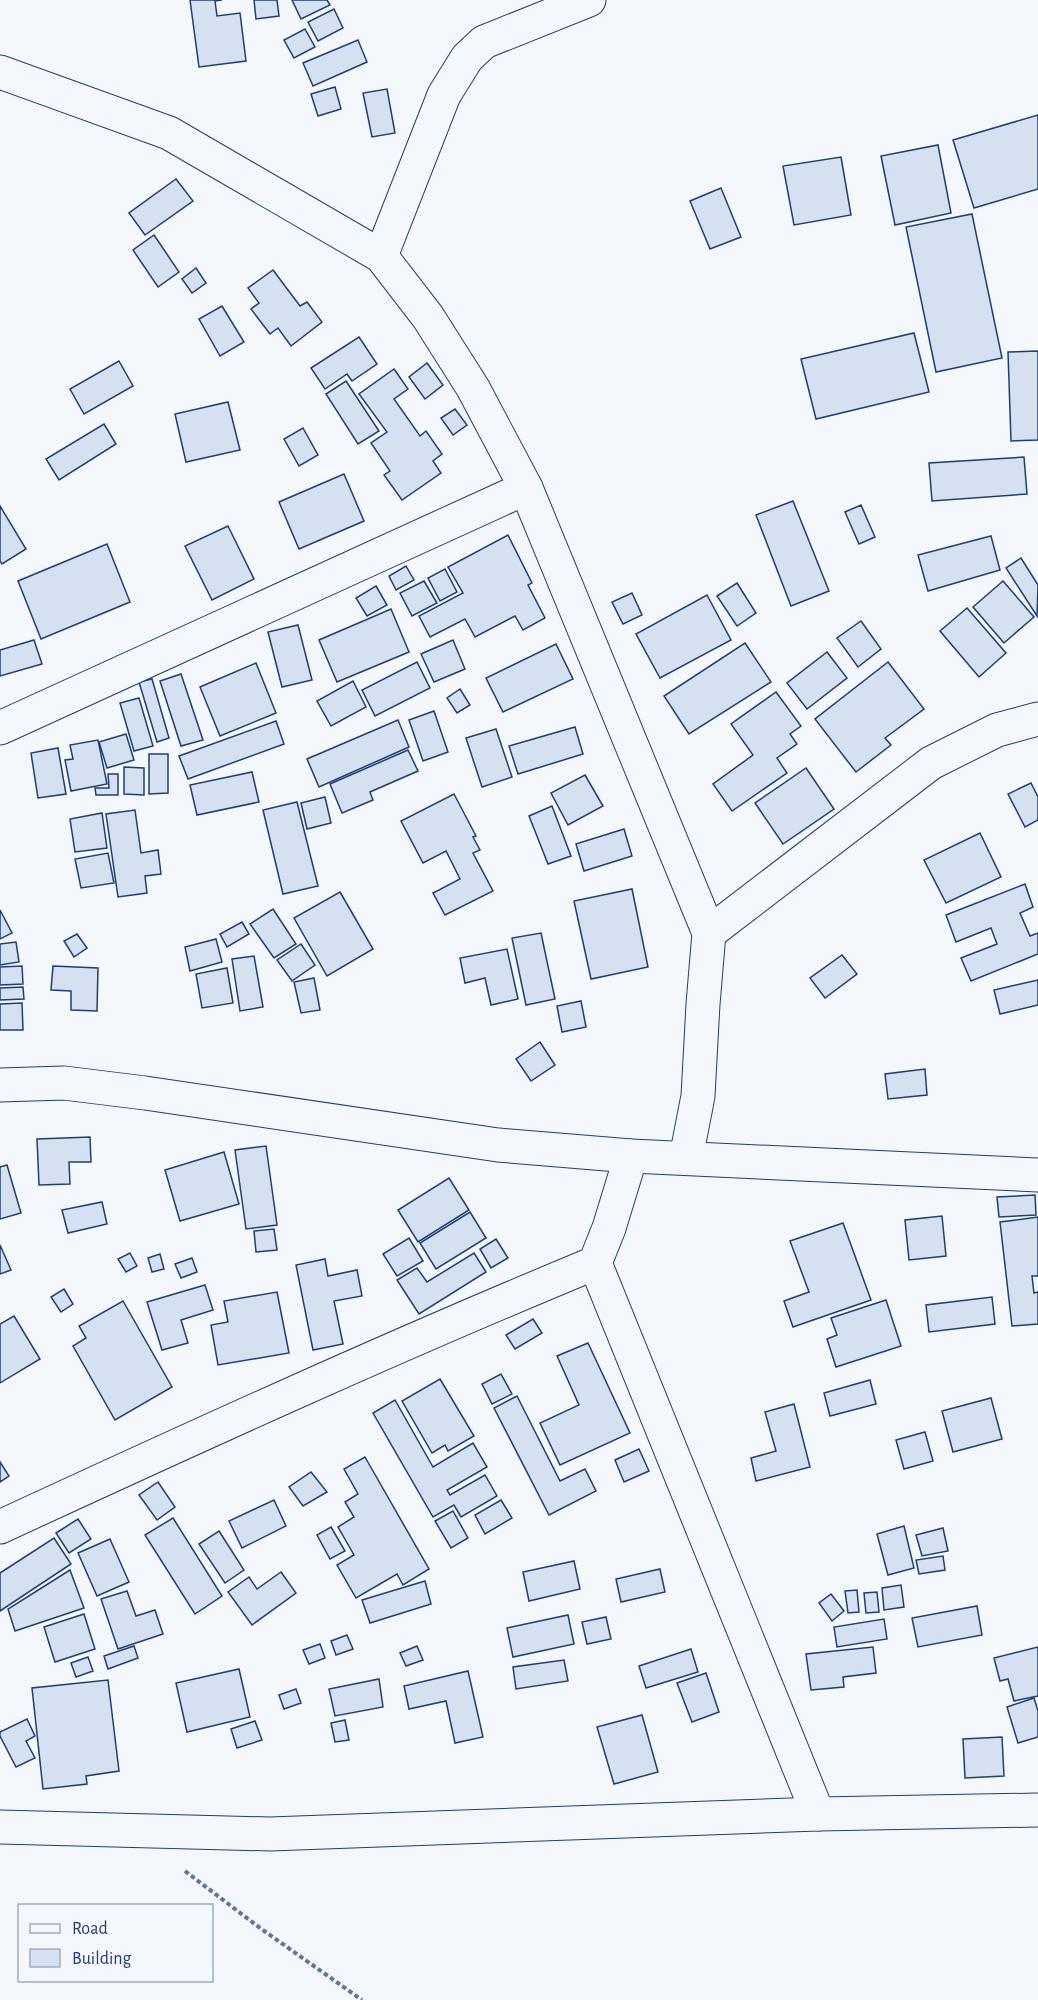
<svg xmlns="http://www.w3.org/2000/svg" width="1038" height="2000" viewBox="0 0 1038 2000" font-family="'Alegreya Sans',sans-serif">
<style>
.building{fill:#d5e0f0;stroke:#1d3f73;stroke-width:1.5}
.lines{fill:none;stroke-linecap:round;stroke-linejoin:round}
.minor-casing{stroke:#1d3f73;stroke-width:35}
.path{stroke:#5e769c;stroke-width:4;stroke-dasharray:4.5 3;stroke-linecap:butt}
.minor{stroke:#f4f7fb;stroke-width:33}
</style>
<rect width="100%" height="100%" fill="#f4f7fb"/>
<!-- building -->
<g class="building">
<polygon points="190,0 222,0 215,1 217,16 240,13 246,61 199,67"/>
<polygon points="254,0 277,0 279,16 256,19"/>
<polygon points="292,0 327,0 330,5 301,19"/>
<polygon points="334,9 343,28 318,41 308,22"/>
<polygon points="305,29 315,47 294,58 284,40"/>
<polygon points="358,40 367,62 313,86 303,63"/>
<polygon points="335,87 341,109 318,116 311,94"/>
<polygon points="387,89 395,133 372,137 363,93"/>
<polygon points="1038,115 1038,189 974,208 953,140"/>
<polygon points="938,145 951,213 895,225 881,156"/>
<polygon points="841,157 851,215 794,225 783,166"/>
<polygon points="176,179 193,201 145,235 129,213"/>
<polygon points="721,188 741,237 710,249 690,201"/>
<polygon points="972,214 1002,358 936,372 906,227"/>
<polygon points="154,235 179,272 158,287 133,250"/>
<polygon points="196,268 206,283 192,293 182,279"/>
<polygon points="273,270 300,306 307,302 322,322 291,346 278,328 270,334 251,309 259,303 248,288"/>
<polygon points="222,306 244,342 220,356 199,319"/>
<polygon points="914,333 929,392 816,419 801,359"/>
<polygon points="359,337 377,364 352,381 347,374 325,389 311,368"/>
<polygon points="1038,351 1038,440 1011,441 1008,352"/>
<polygon points="119,361 133,386 84,414 70,389"/>
<polygon points="427,363 443,385 425,399 409,377"/>
<polygon points="394,369 408,389 394,399 420,436 426,431 442,454 433,461 441,473 402,500 384,475 390,471 371,443 387,432 359,394"/>
<polygon points="346,381 379,431 358,444 326,394"/>
<polygon points="228,402 240,450 186,462 175,414"/>
<polygon points="455,409 467,425 453,435 441,418"/>
<polygon points="104,424 116,444 59,480 46,459"/>
<polygon points="303,428 318,455 299,466 284,439"/>
<polygon points="1024,457 1027,494 932,501 929,463"/>
<polygon points="344,474 364,521 299,549 279,502"/>
<polygon points="793,501 829,591 791,606 756,515"/>
<polygon points="861,505 875,537 859,544 845,512"/>
<polygon points="0,506 26,549 2,564 0,561"/>
<polygon points="228,526 254,579 212,600 185,546"/>
<polygon points="508,535 532,583 528,585 545,618 523,630 515,616 475,637 465,619 430,637 419,616 463,593 448,567"/>
<polygon points="991,536 1000,570 928,591 918,555"/>
<polygon points="107,544 130,602 41,639 18,581"/>
<polygon points="1021,558 1038,585 1037,616 1006,568"/>
<polygon points="406,566 414,580 396,590 389,576"/>
<polygon points="445,569 457,592 440,601 428,578"/>
<polygon points="424,581 437,603 412,616 400,593"/>
<polygon points="1003,581 1034,617 1004,643 973,607"/>
<polygon points="737,583 756,613 737,626 717,596"/>
<polygon points="376,586 387,605 367,616 356,598"/>
<polygon points="632,593 642,615 623,624 612,602"/>
<polygon points="707,595 731,640 660,678 636,634"/>
<polygon points="967,608 1006,653 979,677 940,631"/>
<polygon points="391,609 409,652 337,682 319,640"/>
<polygon points="861,621 881,649 858,667 837,638"/>
<polygon points="298,625 312,680 282,687 268,632"/>
<polygon points="34,640 42,664 0,676 0,650"/>
<polygon points="453,640 465,669 434,682 421,654"/>
<polygon points="745,643 771,682 689,734 664,696"/>
<polygon points="556,644 573,679 503,712 486,678"/>
<polygon points="827,652 847,678 807,709 787,683"/>
<polygon points="417,662 430,688 375,716 362,690"/>
<polygon points="888,662 924,709 885,738 891,745 856,772 815,719"/>
<polygon points="256,663 276,713 220,736 200,687"/>
<polygon points="181,674 203,740 181,746 160,681"/>
<polygon points="152,679 169,738 157,742 139,682"/>
<polygon points="353,681 366,707 331,726 317,701"/>
<polygon points="460,689 470,705 457,713 447,698"/>
<polygon points="776,692 801,726 790,734 797,744 777,758 787,773 732,811 713,784 753,755 731,724"/>
<polygon points="139,698 153,746 134,751 120,703"/>
<polygon points="434,711 448,752 423,761 409,720"/>
<polygon points="398,720 409,747 319,787 307,759"/>
<polygon points="276,721 284,744 188,779 179,756"/>
<polygon points="575,727 583,754 518,774 509,746"/>
<polygon points="496,729 512,777 482,787 466,738"/>
<polygon points="126,734 134,760 107,768 99,742"/>
<polygon points="98,740 107,784 71,791 65,760 73,759 70,745"/>
<polygon points="58,748 66,794 38,798 31,753"/>
<polygon points="408,750 418,771 370,792 373,800 342,813 330,784"/>
<polygon points="149,754 168,754 168,793 149,794"/>
<polygon points="124,767 144,768 144,795 124,794"/>
<polygon points="806,768 834,809 783,844 755,803"/>
<polygon points="252,772 259,802 197,815 190,785"/>
<polygon points="108,774 118,774 118,795 96,795 95,788 109,788"/>
<polygon points="585,775 603,806 568,825 551,793"/>
<polygon points="1031,783 1038,797 1038,820 1025,827 1008,794"/>
<polygon points="454,794 476,836 473,837 480,850 473,853 493,891 445,915 433,893 460,879 446,851 423,863 401,821"/>
<polygon points="325,797 331,823 307,829 301,803"/>
<polygon points="297,802 318,886 283,894 263,810"/>
<polygon points="552,806 571,856 548,864 529,816"/>
<polygon points="135,810 141,853 158,850 161,874 145,876 147,893 118,897 106,814"/>
<polygon points="102,813 107,848 75,852 70,819"/>
<polygon points="624,829 632,856 584,871 576,844"/>
<polygon points="980,833 1001,877 946,903 924,860"/>
<polygon points="108,853 114,883 81,888 75,859"/>
<polygon points="1025,884 1033,907 1020,913 1030,936 1038,933 1038,954 971,981 961,958 997,944 991,928 956,942 946,915"/>
<polygon points="632,889 648,967 591,979 574,901"/>
<polygon points="340,892 373,949 327,976 294,918"/>
<polygon points="273,909 296,944 274,958 250,924"/>
<polygon points="0,910 12,933 0,939"/>
<polygon points="242,922 249,934 227,947 220,934"/>
<polygon points="541,933 555,999 526,1005 512,938"/>
<polygon points="77,934 87,948 74,957 64,941"/>
<polygon points="216,939 222,962 190,971 185,947"/>
<polygon points="16,942 19,962 0,965 0,944"/>
<polygon points="301,944 315,965 292,981 277,960"/>
<polygon points="507,949 518,999 491,1005 485,978 465,983 460,958"/>
<polygon points="842,955 857,974 825,998 810,978"/>
<polygon points="254,956 263,1007 240,1011 232,959"/>
<polygon points="22,966 23,984 0,985 0,967"/>
<polygon points="53,966 98,968 97,1011 71,1010 71,991 51,990"/>
<polygon points="227,968 233,1003 202,1008 196,974"/>
<polygon points="314,978 320,1010 301,1013 294,982"/>
<polygon points="1038,980 1038,1005 1000,1014 994,990"/>
<polygon points="23,987 24,999 0,1000 0,988"/>
<polygon points="581,1001 586,1027 562,1032 557,1006"/>
<polygon points="22,1003 23,1030 0,1030 0,1004"/>
<polygon points="540,1042 555,1065 531,1081 516,1059"/>
<polygon points="925,1069 927,1095 888,1099 885,1074"/>
<polygon points="90,1137 91,1162 69,1162 70,1184 39,1185 37,1139"/>
<polygon points="266,1146 277,1225 246,1229 235,1150"/>
<polygon points="224,1152 239,1204 180,1221 165,1170"/>
<polygon points="7,1165 21,1213 0,1219 0,1167"/>
<polygon points="449,1178 469,1210 418,1242 398,1210"/>
<polygon points="1035,1195 1036,1215 999,1217 997,1197"/>
<polygon points="102,1202 107,1224 68,1233 62,1210"/>
<polygon points="470,1212 486,1238 436,1269 420,1243"/>
<polygon points="942,1216 946,1256 909,1260 905,1220"/>
<polygon points="1038,1217 1038,1276 1032,1276 1034,1293 1038,1292 1038,1324 1012,1326 1000,1222"/>
<polygon points="843,1223 871,1300 793,1327 784,1301 809,1292 790,1241"/>
<polygon points="274,1229 277,1250 256,1252 254,1231"/>
<polygon points="409,1238 423,1261 397,1276 383,1254"/>
<polygon points="496,1239 508,1258 491,1268 480,1249"/>
<polygon points="0,1245 11,1270 0,1274"/>
<polygon points="130,1253 137,1266 126,1272 118,1259"/>
<polygon points="474,1253 486,1272 419,1314 397,1280 417,1268 427,1282"/>
<polygon points="160,1254 164,1269 152,1272 148,1258"/>
<polygon points="192,1258 197,1272 181,1278 175,1264"/>
<polygon points="325,1259 328,1276 357,1270 362,1296 334,1301 343,1344 313,1350 296,1265"/>
<polygon points="205,1285 213,1310 181,1320 188,1343 162,1350 147,1302"/>
<polygon points="64,1289 73,1304 61,1312 51,1297"/>
<polygon points="277,1292 289,1353 218,1365 211,1325 228,1322 224,1301"/>
<polygon points="992,1297 995,1324 929,1332 926,1305"/>
<polygon points="886,1300 901,1346 836,1367 827,1339 837,1335 831,1318"/>
<polygon points="123,1301 172,1387 115,1420 73,1346 86,1338 79,1326"/>
<polygon points="14,1316 40,1359 0,1383 0,1324"/>
<polygon points="533,1319 542,1333 515,1349 506,1335"/>
<polygon points="588,1343 630,1433 560,1465 540,1423 579,1405 557,1356"/>
<polygon points="501,1374 512,1394 492,1404 482,1384"/>
<polygon points="440,1379 474,1436 448,1451 445,1445 432,1453 402,1401"/>
<polygon points="870,1380 876,1404 830,1416 824,1393"/>
<polygon points="517,1396 560,1481 585,1469 596,1491 549,1515 494,1408"/>
<polygon points="991,1398 1002,1439 953,1452 942,1411"/>
<polygon points="395,1400 433,1467 473,1443 487,1467 447,1490 450,1495 485,1475 497,1496 461,1517 454,1505 433,1517 373,1413"/>
<polygon points="794,1404 810,1467 756,1481 751,1458 776,1451 765,1412"/>
<polygon points="925,1432 933,1461 904,1469 896,1440"/>
<polygon points="639,1449 649,1471 624,1482 615,1460"/>
<polygon points="365,1457 429,1569 403,1585 397,1574 356,1598 337,1565 354,1555 338,1527 354,1517 345,1502 358,1494 344,1469"/>
<polygon points="0,1462 9,1476 0,1482"/>
<polygon points="311,1472 327,1492 303,1506 289,1487"/>
<polygon points="158,1482 175,1507 157,1520 139,1495"/>
<polygon points="274,1500 286,1526 242,1548 229,1521"/>
<polygon points="501,1500 512,1518 485,1534 475,1515"/>
<polygon points="453,1511 468,1538 451,1548 435,1521"/>
<polygon points="173,1518 222,1596 195,1614 145,1535"/>
<polygon points="78,1519 91,1539 69,1553 56,1533"/>
<polygon points="904,1526 914,1568 888,1575 877,1534"/>
<polygon points="331,1527 345,1551 330,1559 317,1535"/>
<polygon points="943,1528 948,1551 922,1556 916,1535"/>
<polygon points="219,1531 244,1570 225,1583 199,1544"/>
<polygon points="54,1538 71,1564 0,1611 0,1573"/>
<polygon points="110,1539 129,1582 97,1596 78,1553"/>
<polygon points="943,1556 945,1570 919,1574 916,1560"/>
<polygon points="574,1561 580,1589 529,1601 523,1572"/>
<polygon points="660,1569 665,1592 621,1602 616,1579"/>
<polygon points="70,1570 84,1608 15,1631 8,1609"/>
<polygon points="281,1572 296,1593 252,1625 228,1592 249,1577 257,1589"/>
<polygon points="425,1581 431,1604 370,1623 362,1600"/>
<polygon points="901,1585 904,1607 884,1610 882,1588"/>
<polygon points="857,1590 859,1612 848,1613 845,1591"/>
<polygon points="127,1591 136,1616 155,1610 163,1634 118,1649 101,1599"/>
<polygon points="877,1592 879,1612 866,1613 864,1593"/>
<polygon points="831,1594 844,1611 832,1621 819,1603"/>
<polygon points="977,1606 982,1635 918,1647 912,1618"/>
<polygon points="84,1614 95,1649 55,1662 44,1627"/>
<polygon points="568,1615 574,1644 513,1657 507,1628"/>
<polygon points="606,1617 611,1639 587,1644 582,1622"/>
<polygon points="884,1619 887,1639 837,1647 834,1627"/>
<polygon points="347,1635 353,1649 336,1655 331,1641"/>
<polygon points="320,1644 325,1658 309,1664 303,1650"/>
<polygon points="134,1646 138,1658 108,1669 104,1656"/>
<polygon points="417,1646 423,1660 406,1666 400,1653"/>
<polygon points="873,1647 876,1673 843,1677 844,1687 811,1690 806,1654"/>
<polygon points="1038,1647 1038,1696 1014,1701 1008,1679 1000,1681 994,1658"/>
<polygon points="691,1649 698,1672 646,1688 639,1666"/>
<polygon points="88,1657 93,1671 76,1677 71,1663"/>
<polygon points="564,1660 568,1681 516,1689 513,1667"/>
<polygon points="239,1669 250,1717 187,1732 176,1683"/>
<polygon points="468,1671 483,1737 455,1743 446,1701 409,1709 404,1686"/>
<polygon points="706,1673 719,1712 692,1722 677,1683"/>
<polygon points="379,1679 383,1707 335,1716 329,1689"/>
<polygon points="108,1680 119,1771 86,1776 87,1784 43,1789 32,1688"/>
<polygon points="296,1689 301,1703 284,1709 279,1695"/>
<polygon points="1034,1698 1038,1711 1038,1737 1018,1743 1007,1707"/>
<polygon points="642,1715 658,1772 614,1784 597,1727"/>
<polygon points="27,1719 35,1736 26,1741 35,1758 16,1767 0,1736 0,1732"/>
<polygon points="345,1720 349,1740 335,1742 331,1723"/>
<polygon points="255,1721 262,1740 237,1748 231,1729"/>
<polygon points="1002,1737 1004,1776 965,1778 963,1739"/>
</g>
<g class="lines">
<!-- minor casing -->
<g class="minor-casing">
<g id="minor">
<polyline points="0,72 169,133 381,256 428,317 473,388 526,488 709,933 703,1004 698,1096 686,1158"/>
<polyline points="381,256 444,95 467,58 484,42 589,0"/>
<polyline points="0,728 526,488"/>
<polyline points="709,933 931,763 997,730 1038,719"/>
<polyline points="0,1085 64,1083 145,1093 498,1145 631,1156 1038,1175"/>
<polyline points="595,1263 818,1814"/>
<path d="M0 1527C197 1436 394 1346 595 1263L609 1228 631 1156"/>
<polyline points="0,1827 270,1834 818,1814 1038,1810"/>
</g>
</g>
<!-- path -->
<polyline class="path" points="185,1871 260,1928 362,2000"/>
<!-- minor -->
<use href="#minor" class="minor"/>
</g>
<!-- legend -->
<rect x="18" y="1904" width="195" height="78" fill="#f4f7fb" stroke="#9eadc5" stroke-width="1.5"/>
<rect x="30" y="1924" width="30" height="9" fill="#f4f7fb" stroke="#9eadc5" stroke-width="1.5"/>
<text x="72" y="1934" font-size="18" fill="#1d3f73">Road</text>
<rect x="30" y="1949" width="30" height="18" fill="#d5e0f0" stroke="#9eadc5" stroke-width="1.5"/>
<text x="72" y="1964" font-size="18" fill="#1d3f73">Building</text>
</svg>
